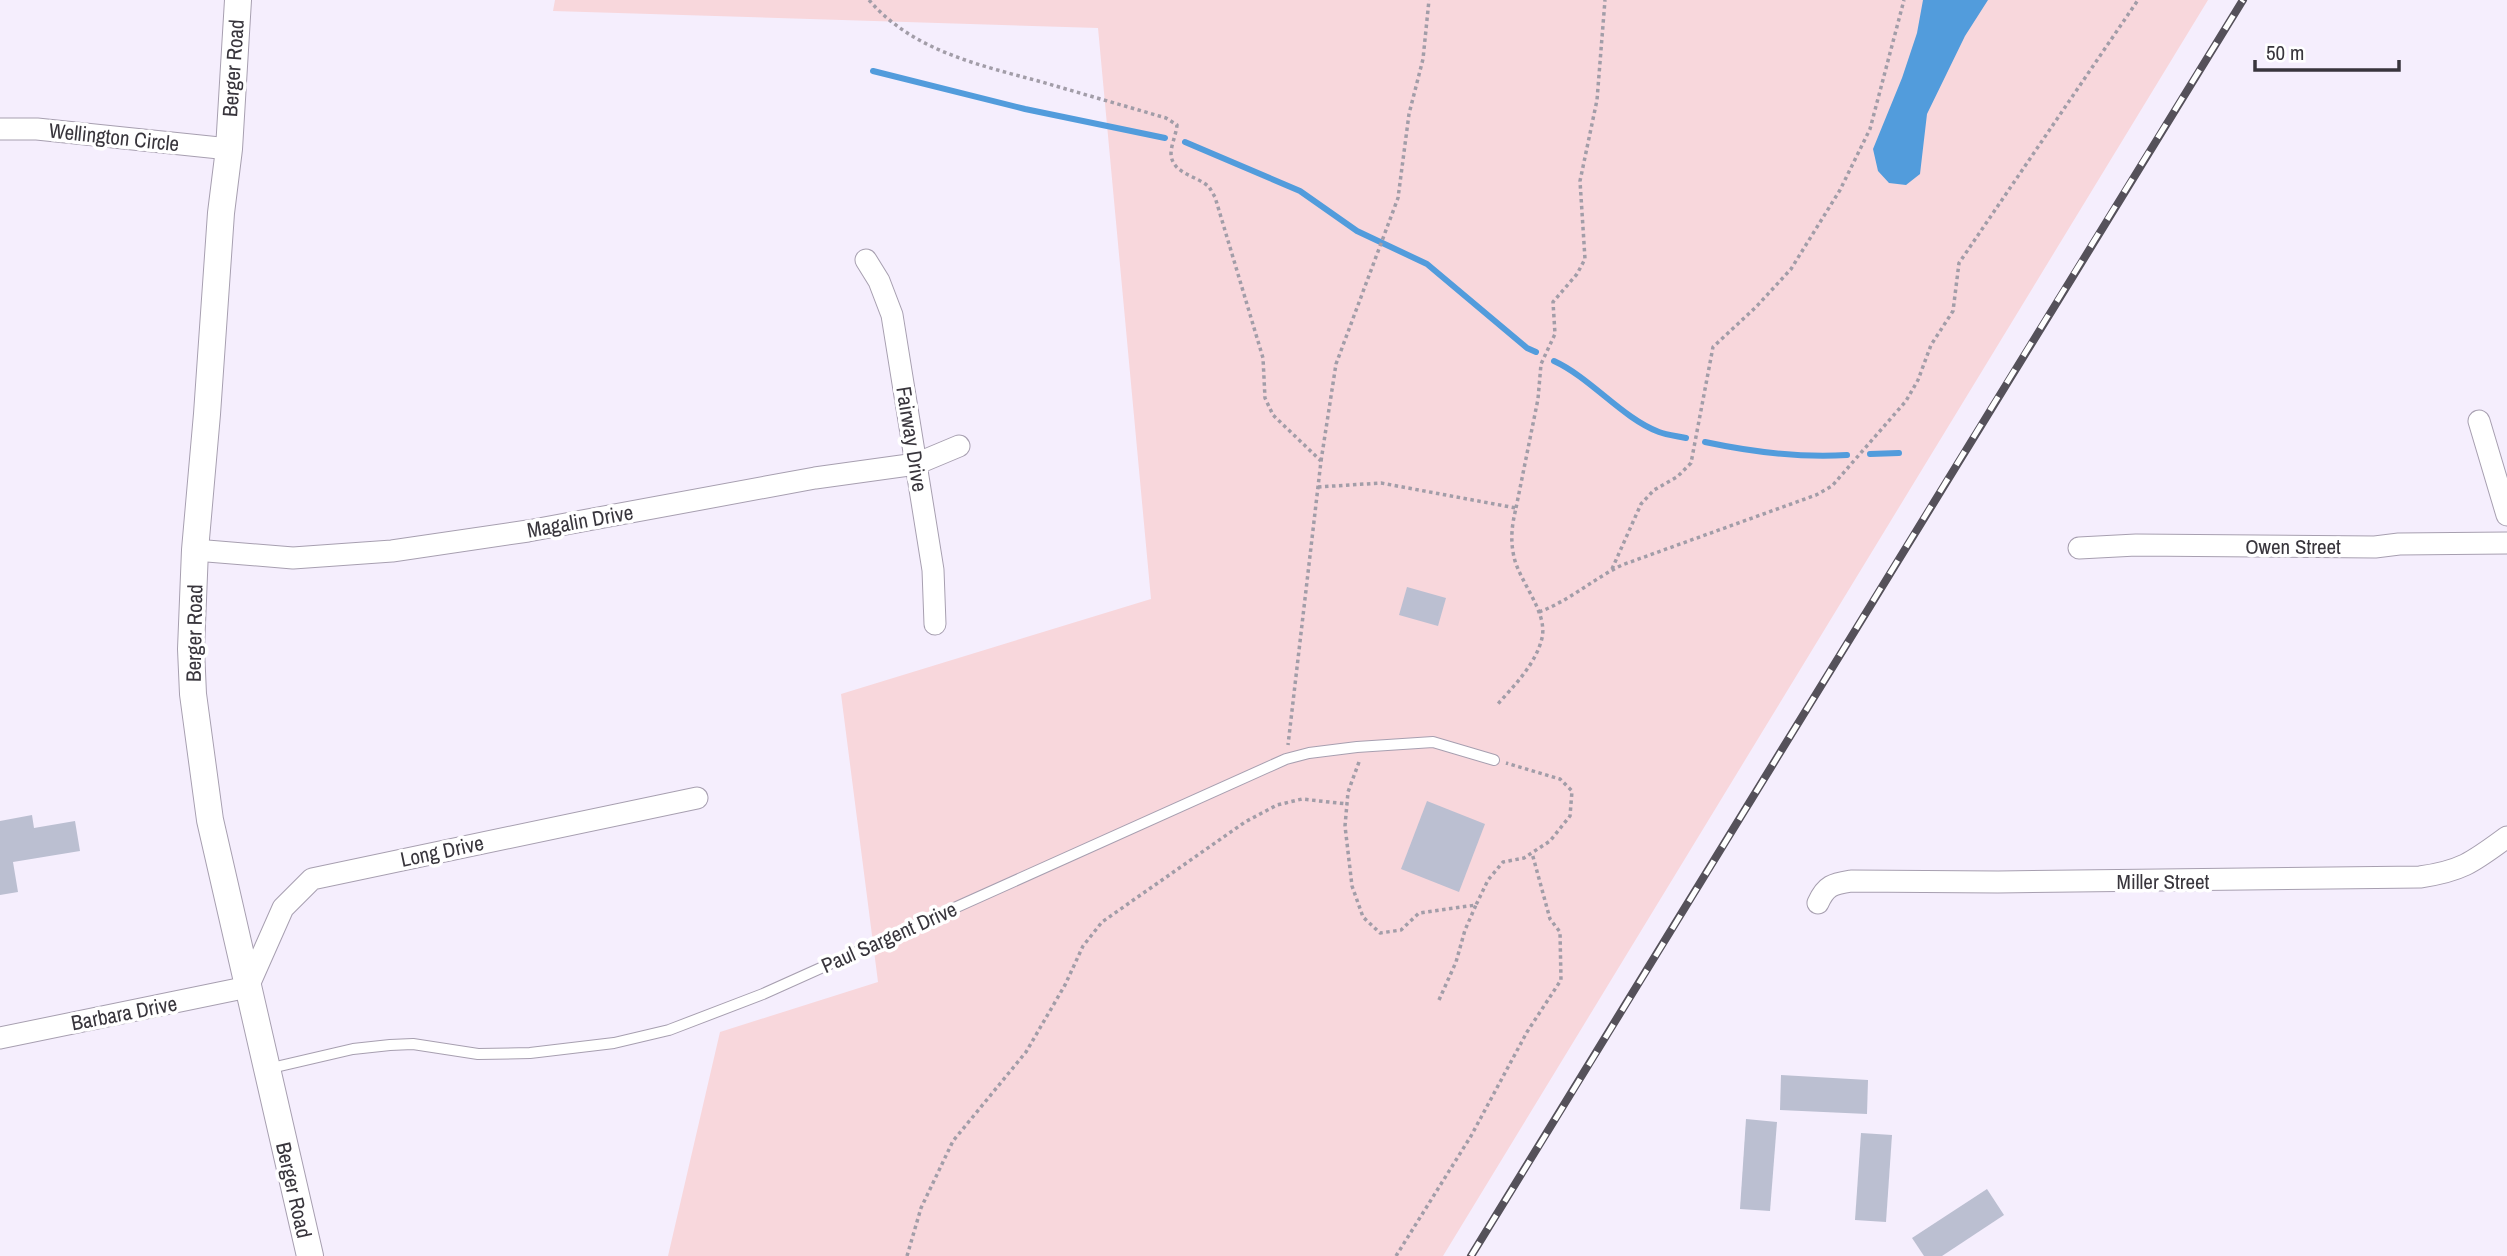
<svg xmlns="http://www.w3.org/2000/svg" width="2507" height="1256" viewBox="0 0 2507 1256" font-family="'Archivo Narrow',sans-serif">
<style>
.green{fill:#f8d7dc}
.water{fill:#529cdc}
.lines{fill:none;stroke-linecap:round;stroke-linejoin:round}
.stream{stroke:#529cdc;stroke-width:6}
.building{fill:#bbbfd1}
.service-casing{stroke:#a79fb0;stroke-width:12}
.minor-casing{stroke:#a79fb0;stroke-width:23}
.tertiary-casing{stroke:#a79fb0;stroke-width:28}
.path{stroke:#a29da8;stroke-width:3.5;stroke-dasharray:3.5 3.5;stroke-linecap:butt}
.service{stroke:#fff;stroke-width:10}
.minor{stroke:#fff;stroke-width:21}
.tertiary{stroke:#fff;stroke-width:26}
.rail-casing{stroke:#55515a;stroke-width:8}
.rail{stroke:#fff;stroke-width:5;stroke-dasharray:16;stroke-linecap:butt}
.labels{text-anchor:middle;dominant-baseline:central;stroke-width:7;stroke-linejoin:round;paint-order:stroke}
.street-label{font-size:21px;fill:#38353c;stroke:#fff}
</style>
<rect width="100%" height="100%" fill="#f5eefd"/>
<!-- green -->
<polygon class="green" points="555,0 2208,0 1443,1256 668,1256 720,1032 878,982 841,694 1151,599 1098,28 553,11"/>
<!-- water -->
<polygon class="water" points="1923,0 1988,0 1965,36 1927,114 1920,174 1906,185 1889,183 1878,171 1873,149 1902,78 1917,33"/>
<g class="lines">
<!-- stream -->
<g class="stream">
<polyline points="873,71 1025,109 1165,138"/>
<polyline points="1185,142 1300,191 1357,231 1427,264 1527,348 1536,352"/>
<path d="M1554 361C1591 378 1622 418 1659 432 1667 435 1677 436 1686 438"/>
<path d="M1705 442C1752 452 1799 458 1847 455"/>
<polyline points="1870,454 1899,453"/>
</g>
</g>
<!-- building -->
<g class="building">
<polygon points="1407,587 1446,598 1438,626 1399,615"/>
<polygon points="1427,801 1485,824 1459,892 1401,869"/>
<polygon points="32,815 34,828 75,821 80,851 13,862 18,892 0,895 0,821"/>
<polygon points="1781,1075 1868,1080 1867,1114 1780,1110"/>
<polygon points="1746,1119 1777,1122 1770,1211 1740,1209"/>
<polygon points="1861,1133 1892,1135 1886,1222 1855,1220"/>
<polygon points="1987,1189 2004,1215 1942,1256 1924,1256 1912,1238"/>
</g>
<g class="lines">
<!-- service casing -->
<g class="service-casing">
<polyline id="service" points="267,1069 353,1049 390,1045 413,1044 478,1054 530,1053 614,1043 669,1030 763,994 1286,759 1309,753 1357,747 1433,742 1494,760"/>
</g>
<!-- minor casing -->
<g class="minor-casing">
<g id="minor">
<polyline points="0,129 37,129 229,149"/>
<polyline points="866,260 879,281 892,315 933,570 935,624"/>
<polyline points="2479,421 2507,515"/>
<polyline points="2079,548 2136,545 2375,547 2399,544 2507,543"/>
<polyline points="195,550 293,558 392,551 528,531 815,478 916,464 959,446"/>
<path d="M1818 903C1826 885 1833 884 1851 881L1998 882 2420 877C2462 871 2473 862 2507 837"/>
<polyline points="0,1038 248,987 283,908 312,879 697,798"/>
</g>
</g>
<!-- tertiary casing -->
<g class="tertiary-casing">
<polyline id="tertiary" points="238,0 229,149 221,213 207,414 195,550 191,649 193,694 210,820 310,1256"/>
</g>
<!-- path -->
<g class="path">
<path d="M869 0C913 51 979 65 1042 82 1083 94 1125 106 1166 118L1177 125C1176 135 1171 145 1171 154 1172 174 1198 176 1209 187 1211 190 1213 194 1215 197L1263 358 1265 398 1273 415 1321 461 1288 745"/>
<polyline points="1321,461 1336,364 1398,198 1409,114 1423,59 1429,0"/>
<path d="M1318 487 1381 483 1516 508C1512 525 1510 539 1514 557 1519 581 1548 612 1542 638 1536 664 1513 687 1496 706"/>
<polyline points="1516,508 1538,399 1541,364 1555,334 1553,302 1577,274 1585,259 1580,181 1597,100 1605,0"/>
<polyline points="1612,569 1641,504 1654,490 1677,477 1691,463 1713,347 1756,307 1791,269 1840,190 1870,129 1904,0"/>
<path d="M1539 612C1569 601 1593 579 1622 565L1816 495 1832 486 1906 401 1918 380 1931 345 1953 311 1959 263 2138 0"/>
<polyline points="1359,762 1348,792 1345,826 1352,886 1363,917 1380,933 1401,930 1419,913 1476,905 1488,880 1503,862 1524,858 1550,841 1570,816 1572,791 1560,779 1506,763"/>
<polyline points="1439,1000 1456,962 1465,930 1476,905"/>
<polyline points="907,1256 921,1208 953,1141 1026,1052 1065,985 1083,946 1102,922 1245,822 1277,805 1302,799 1347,804"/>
<polyline points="1396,1256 1471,1136 1527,1032 1561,980 1560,932 1550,919 1532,853"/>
</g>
<!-- service -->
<use href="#service" class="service"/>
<!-- minor -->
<use href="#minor" class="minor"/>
<!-- tertiary -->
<use href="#tertiary" class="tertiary"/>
<!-- rail casing -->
<g class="rail-casing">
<path id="rail" d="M1471 1256C1729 838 1984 417 2243 0"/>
</g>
<!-- rail -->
<use href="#rail" class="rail"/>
</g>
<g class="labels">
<!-- street labels -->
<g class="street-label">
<text transform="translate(233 68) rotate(-86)">Berger Road</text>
<text transform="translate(114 137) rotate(6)">Wellington Circle</text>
<text transform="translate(912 439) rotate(81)">Fairway Drive</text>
<text transform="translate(580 521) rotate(-10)">Magalin Drive</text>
<text x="2293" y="546">Owen Street</text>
<text transform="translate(194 633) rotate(-89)">Berger Road</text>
<text transform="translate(442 851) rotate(-12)">Long Drive</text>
<text x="2163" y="881">Miller Street</text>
<text transform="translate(889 937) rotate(-24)">Paul Sargent Drive</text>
<text transform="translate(124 1013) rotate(-11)">Barbara Drive</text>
<text transform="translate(294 1190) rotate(77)">Berger Road</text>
</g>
</g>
<!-- scale -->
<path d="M2255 60v10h144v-10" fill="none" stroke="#38353c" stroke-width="3.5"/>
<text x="2266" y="60" font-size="21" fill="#38353c" stroke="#ffffff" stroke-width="5" paint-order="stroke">50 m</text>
</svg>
